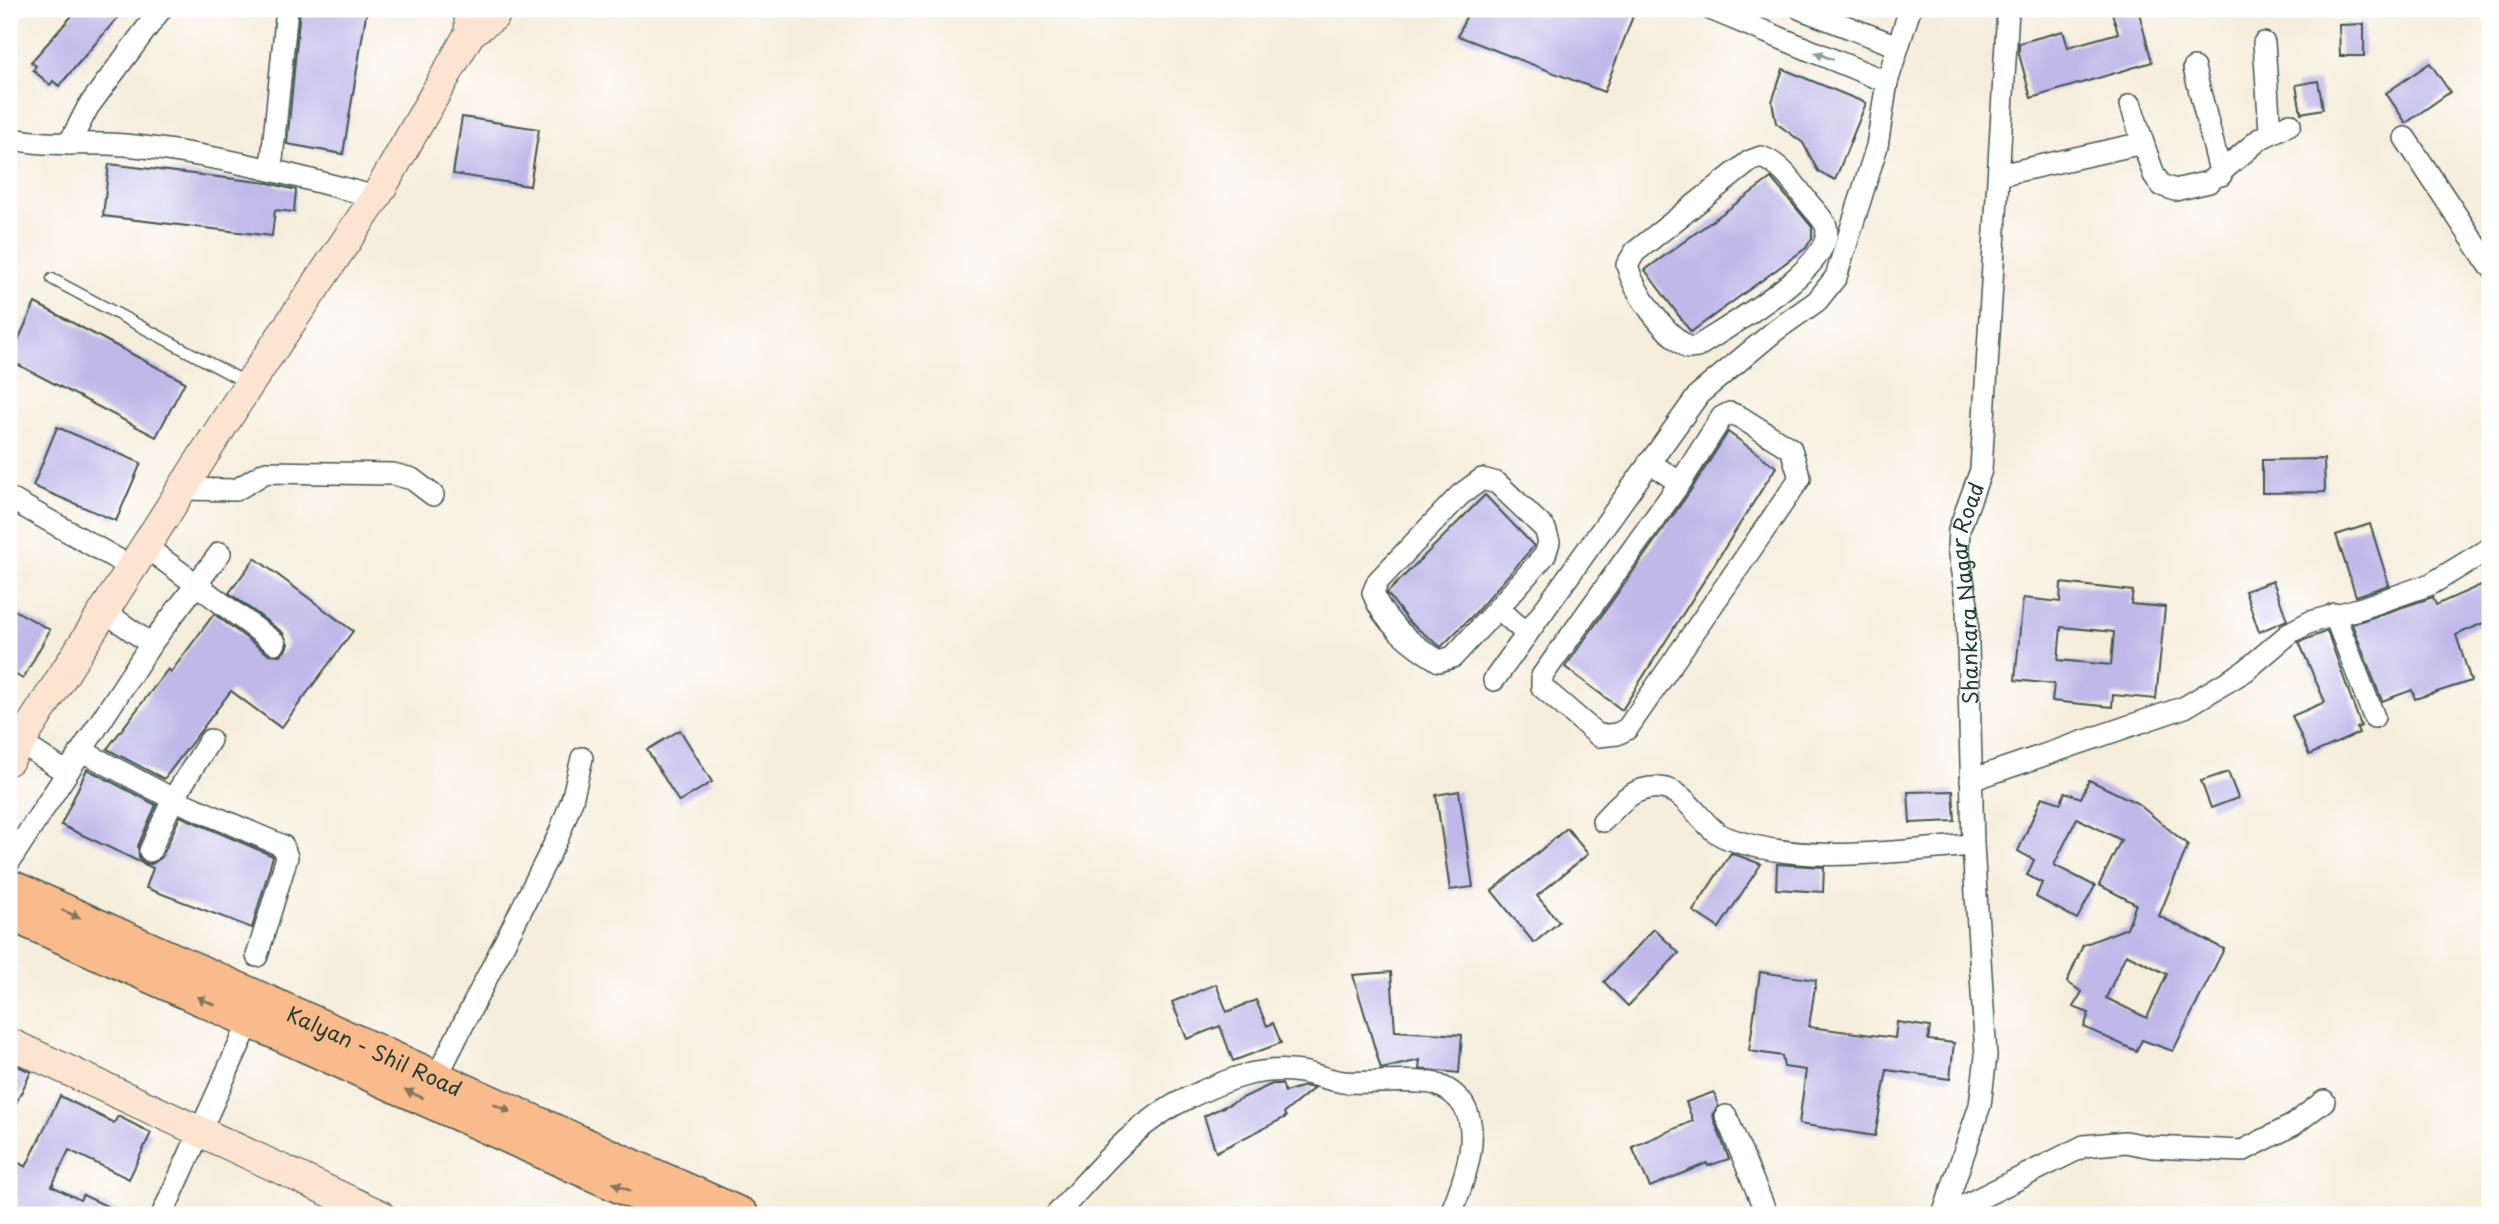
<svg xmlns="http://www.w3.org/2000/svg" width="2499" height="1224" viewBox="0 0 2499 1224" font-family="'Playpen Sans',sans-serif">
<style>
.building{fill:#bfb8e9;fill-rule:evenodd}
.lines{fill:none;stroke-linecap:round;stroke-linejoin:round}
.lane-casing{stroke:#3f574d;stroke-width:13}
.street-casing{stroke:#3f574d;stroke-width:24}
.secondary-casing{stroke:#3f574d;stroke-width:32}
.primary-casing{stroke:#3f574d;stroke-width:36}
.lane{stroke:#fff;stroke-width:10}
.street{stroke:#fff;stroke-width:21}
.secondary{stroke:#fde4d1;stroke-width:30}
.primary{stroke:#fabb8c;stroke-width:33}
.oneway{fill:#8f9e9a}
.oneway2{fill:#82765c}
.labels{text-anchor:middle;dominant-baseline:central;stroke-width:5;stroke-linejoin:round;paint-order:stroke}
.street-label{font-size:21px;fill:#1f3d34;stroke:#fff}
</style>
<rect width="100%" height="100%" fill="#fff"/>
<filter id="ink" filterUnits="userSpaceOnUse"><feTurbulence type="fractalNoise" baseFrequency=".0143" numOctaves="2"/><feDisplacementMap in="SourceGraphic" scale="14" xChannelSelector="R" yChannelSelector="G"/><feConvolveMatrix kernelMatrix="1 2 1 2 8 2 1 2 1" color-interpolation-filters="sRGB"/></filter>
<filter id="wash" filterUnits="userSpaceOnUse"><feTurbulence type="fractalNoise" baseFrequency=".00686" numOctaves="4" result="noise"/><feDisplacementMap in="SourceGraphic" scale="28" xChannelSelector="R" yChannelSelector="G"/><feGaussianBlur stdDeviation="1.57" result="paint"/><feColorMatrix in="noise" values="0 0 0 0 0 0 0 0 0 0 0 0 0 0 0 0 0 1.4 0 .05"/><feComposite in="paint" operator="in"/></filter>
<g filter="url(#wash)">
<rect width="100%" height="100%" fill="#f6eddb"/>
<g id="blocks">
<!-- building -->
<g class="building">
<polygon points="78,9 125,9 59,86 53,81 50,85 33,70 36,66 31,62"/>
<polygon points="300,9 367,9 343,154 287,144"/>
<polygon points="1469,9 1614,9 1633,16 1604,92 1458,36"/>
<polygon points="2111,9 2138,9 2152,62 2031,98 2019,54 2019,43 2063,31 2068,47 2118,33"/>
<polygon points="2364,24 2364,56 2340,56 2339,25"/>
<polygon points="2430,63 2450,92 2406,123 2386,93"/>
<polygon points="1783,69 1866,103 1835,180 1818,171 1803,143 1776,123 1772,102"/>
<polygon points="2318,81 2323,109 2301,113 2296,85"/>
<polygon points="462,117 539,129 530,186 453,174"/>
<polygon points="109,164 268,183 296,190 294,212 275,210 272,236 103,216"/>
<polygon points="1771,178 1812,227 1812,238 1806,248 1691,332 1645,270"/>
<polygon points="35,303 185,382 156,437 9,360"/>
<polygon points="57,427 141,463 116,521 33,486"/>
<polygon points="1728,432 1776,467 1622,710 1565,667 1691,490"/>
<polygon points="2324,459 2325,492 2262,493 2262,460"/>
<polygon points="1485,495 1534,546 1476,612 1441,647 1409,622 1387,593"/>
<polygon points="2370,524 2389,585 2356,596 2336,535"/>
<polygon points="255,558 353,631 281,728 231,691 164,779 107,749 168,669 171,672 214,614 268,654 280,655 285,651 288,644 283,633 229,593"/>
<polygon points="2273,581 2287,620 2259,632 2245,591"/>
<polygon points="2490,581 2490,620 2456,635 2471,681 2415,699 2412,690 2382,701 2352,624 2433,597 2436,605"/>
<path d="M2061 583 2133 591 2131 604 2165 607 2156 699 2113 695 2112 707 2052 701 2054 684 2015 680 2023 598 2060 602ZM2061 627 2114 632 2111 665 2058 660Z"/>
<polygon points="9,607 50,630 23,679 9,671"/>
<polygon points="2327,631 2361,726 2357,728 2359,733 2309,755 2292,716 2325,702 2299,642"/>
<polygon points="680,730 712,782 679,802 647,750"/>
<polygon points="87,769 156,805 138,846 139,858 144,863 152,864 162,857 180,816 273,856 252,928 146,888 153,868 61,825"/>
<polygon points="2228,772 2238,798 2211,808 2201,781"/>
<path d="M2089 780 2137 803 2188 845 2159 916 2224 949 2173 1051 2142 1040 2136 1051 2084 1027 2089 1013 2073 1007 2082 992 2067 982 2083 945 2127 928 2136 904 2099 885 2121 840 2077 818 2054 865 2095 886 2077 919 2036 897 2042 883 2027 875 2034 860 2018 851 2042 797 2061 803 2065 792 2081 798ZM2126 954 2167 974 2147 1018 2106 998Z"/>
<polygon points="1459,791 1473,887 1450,890 1436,795"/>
<polygon points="1953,791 1955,821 1910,823 1908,792"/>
<polygon points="1567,828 1588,854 1537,896 1559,922 1534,943 1492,891"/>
<polygon points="1731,853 1761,864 1719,928 1693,911"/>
<polygon points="1777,864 1824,867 1823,892 1776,889"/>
<polygon points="1654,929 1679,953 1628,1006 1604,982"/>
<polygon points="1391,972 1395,1031 1462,1035 1459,1073 1419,1069 1420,1060 1381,1069 1353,975"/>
<polygon points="1760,972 1816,980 1809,1027 1895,1038 1897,1022 1930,1027 1928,1040 1954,1043 1950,1079 1887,1070 1875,1136 1799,1124 1806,1070 1784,1067 1782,1056 1749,1051"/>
<polygon points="1216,984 1227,1012 1256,1000 1267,1026 1273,1023 1281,1043 1233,1061 1220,1026 1187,1039 1172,1002"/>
<polygon points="9,1062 31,1072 9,1118"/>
<polygon points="1272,1084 1282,1084 1285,1092 1304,1086 1314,1088 1284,1113 1286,1117 1216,1152 1204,1116"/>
<polygon points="1714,1092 1718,1106 1713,1114 1714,1120 1729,1159 1708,1166 1707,1163 1650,1187 1632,1147 1693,1121 1686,1102"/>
<polygon points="60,1096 114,1123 118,1116 151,1133 129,1179 69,1150 52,1186 80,1200 83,1195 126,1215 9,1215 9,1158 26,1167"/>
</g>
</g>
</g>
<g filter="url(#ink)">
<use href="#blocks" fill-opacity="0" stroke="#3f574d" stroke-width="2"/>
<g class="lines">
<!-- lane casing -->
<g class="lane-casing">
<polyline id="lane" points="52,279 247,383"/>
</g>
<!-- street casing -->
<g class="street-casing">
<g id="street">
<polyline points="1710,9 1887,82"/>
<polyline points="1801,9 1897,46"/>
<polyline points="2264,43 2270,131"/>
<polyline points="2194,68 2221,175"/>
<polyline points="2131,105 2143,143"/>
<path d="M9 138C47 147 86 142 125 145 210 153 294 175 376 197"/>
<polyline points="2405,138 2490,266"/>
<polyline points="69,144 88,107 161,9"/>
<path d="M1761 157C1781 164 1794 184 1807 201 1812 208 1823 218 1826 226 1838 265 1725 328 1697 347L1688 348C1662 330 1635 295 1627 265L1635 252 1750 161Z"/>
<polyline points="271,169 287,9"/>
<polyline points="1999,175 2143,143 2154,175 2161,185 2175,190 2209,182 2261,138 2290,124"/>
<polyline points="1649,462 1680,483 1722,417 1730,413 1740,417 1791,449 1800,478 1627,729 1617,734 1599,736 1542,687 1542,676 1680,483"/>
<polyline points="183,489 236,490 266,472 393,474 412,479 433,495"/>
<polyline points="9,498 133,568"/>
<polyline points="146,547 275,643"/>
<path d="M1498 608 1545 555 1549 542 1545 529 1497 483 1482 479 1460 495 1378 581 1373 593C1384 623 1411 644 1439 661L1453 657 1498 608 1527 634"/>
<polyline points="105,612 151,644"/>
<polyline points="2334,614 2374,717"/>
<polyline points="1494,680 1699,394 1776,330 1817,301 1836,277 1877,146 1887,82 1910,9"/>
<polyline points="20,742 67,773"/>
<polyline points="82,751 173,799 283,846 287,857 257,956"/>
<polyline points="1971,780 2185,707 2245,671 2291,632 2310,622 2362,608 2431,584 2490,548"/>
<path d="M1603 821C1620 803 1633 786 1660 788 1689 790 1701 829 1727 838 1803 866 1894 851 1973 845"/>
<polyline points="150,851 173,799 210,740"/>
<polyline points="9,862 151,644 220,553"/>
<polyline points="436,1078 558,837 572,800 582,758"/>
<polyline points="1726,1116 1767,1215"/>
<polyline points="162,1215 255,1010"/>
<path d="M1056 1215C1096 1172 1134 1122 1190 1097 1228 1079 1259 1066 1301 1072 1315 1074 1329 1080 1343 1082 1364 1084 1422 1078 1438 1085 1493 1107 1467 1175 1450 1215"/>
<path id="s1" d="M1943 1215 1980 1105 1986 1056 1973 845 1967 604 1958 548 1959 530 1981 470 2008 9"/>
<polyline points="1946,1215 2084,1146 2125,1142 2152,1147 2242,1151 2293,1125 2324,1101"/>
</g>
</g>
<!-- secondary casing -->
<g class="secondary-casing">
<g id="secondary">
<polyline points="470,33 494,16 498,9"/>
<polyline points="9,760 249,384 376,197 470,33 469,9"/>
<polyline points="9,1043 380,1215"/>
</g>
</g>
<!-- primary casing -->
<g class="primary-casing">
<g id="primary">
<path id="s2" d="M9 886 742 1215"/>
<polyline points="9,913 684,1215"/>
</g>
</g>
<!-- lane -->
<use href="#lane" class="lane"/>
<!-- street -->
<use href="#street" class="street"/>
<!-- secondary -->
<use href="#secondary" class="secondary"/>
<!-- primary -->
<use href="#primary" class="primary"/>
</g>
<!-- one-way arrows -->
<defs><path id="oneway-solid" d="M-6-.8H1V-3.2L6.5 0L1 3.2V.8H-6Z" transform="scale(1.75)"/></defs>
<use class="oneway" href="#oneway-solid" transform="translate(1824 56) rotate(-158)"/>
<g class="oneway2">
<use href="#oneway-solid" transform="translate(71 914) rotate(24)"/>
<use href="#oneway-solid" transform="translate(206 1001) rotate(-156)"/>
<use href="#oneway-solid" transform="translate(414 1094) rotate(-156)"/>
<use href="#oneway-solid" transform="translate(502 1108) rotate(24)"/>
<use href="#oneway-solid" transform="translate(622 1187) rotate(-156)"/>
</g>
</g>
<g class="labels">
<!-- street labels -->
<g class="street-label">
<text stroke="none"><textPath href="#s1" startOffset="630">Shankara Nagar Road</textPath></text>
<text stroke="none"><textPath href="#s2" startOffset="401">Kalyan - Shil Road</textPath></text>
</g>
</g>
<!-- margin -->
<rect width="2499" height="1224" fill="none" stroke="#fff" stroke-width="35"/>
</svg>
